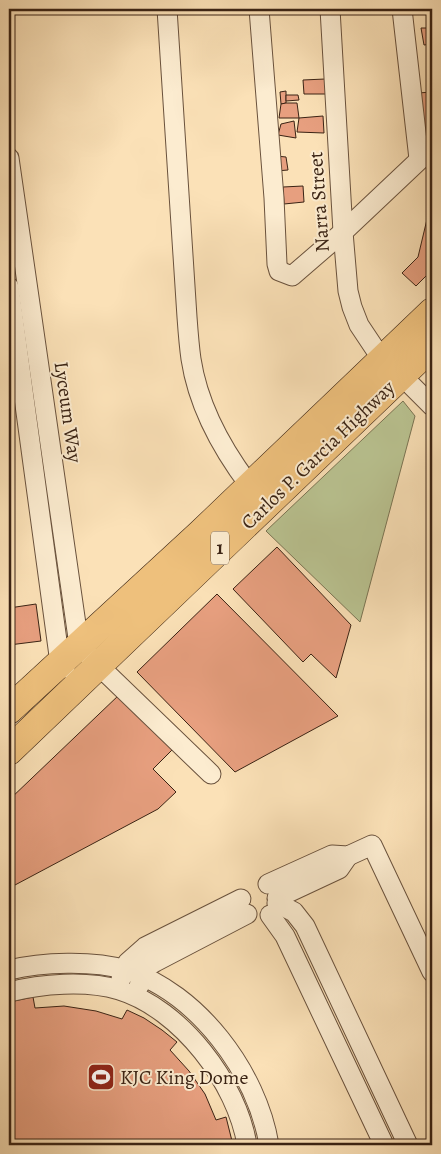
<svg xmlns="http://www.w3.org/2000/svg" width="441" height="1154" viewBox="0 0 441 1154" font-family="Alegreya,serif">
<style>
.green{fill:#bac492;stroke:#7a7453}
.building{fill:#e79f7f;stroke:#3a2314}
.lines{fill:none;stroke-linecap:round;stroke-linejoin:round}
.minor-casing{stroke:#6a523d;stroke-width:21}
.highway-casing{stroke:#3a2314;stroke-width:29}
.minor{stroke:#fcecd0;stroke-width:19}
.highway{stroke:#eec07c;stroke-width:28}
.labels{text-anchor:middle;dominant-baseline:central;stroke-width:4;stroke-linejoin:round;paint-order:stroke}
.shield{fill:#fcecd0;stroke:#745f4c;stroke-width:1}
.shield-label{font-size:19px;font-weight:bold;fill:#3a2314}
.street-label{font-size:20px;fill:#3a2314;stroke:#fcecd0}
.poi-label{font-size:20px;fill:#3a2314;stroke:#fcecd0;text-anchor:start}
</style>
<rect width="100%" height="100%" fill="#fbe1b7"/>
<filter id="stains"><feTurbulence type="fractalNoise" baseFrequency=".004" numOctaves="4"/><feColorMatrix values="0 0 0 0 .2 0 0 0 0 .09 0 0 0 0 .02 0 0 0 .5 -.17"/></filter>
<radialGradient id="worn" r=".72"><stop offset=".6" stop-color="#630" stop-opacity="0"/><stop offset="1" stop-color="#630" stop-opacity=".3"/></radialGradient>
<!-- green -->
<polygon class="green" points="403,401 415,416 360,622 266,531"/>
<!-- building -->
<g class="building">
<polygon points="421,28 432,28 432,44 424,45"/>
<polygon points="325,79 326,94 304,94 303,80"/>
<polygon points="286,91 286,103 281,104 280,92"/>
<polygon points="432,92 432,134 420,136 418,93"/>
<polygon points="286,95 298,95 299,100 286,101"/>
<polygon points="286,103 297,103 299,118 279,118 281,104"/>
<polygon points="323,116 324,133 297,132 299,118"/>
<polygon points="294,121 296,138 278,135 281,124"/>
<polygon points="276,156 286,157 288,170 276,171"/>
<polygon points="303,186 304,202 284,204 283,187"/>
<polygon points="428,215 432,216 432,265 431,271 416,286 402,273 418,257"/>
<polygon points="277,547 351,625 336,678 311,654 303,662 233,589"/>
<polygon points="217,594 338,716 235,772 137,672"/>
<polygon points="36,604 41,641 9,645 9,608"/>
<polygon points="120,694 173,749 153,769 176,792 158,809 15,885 9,878 9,800"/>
<polygon points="33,997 35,1008 64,1006 96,1011 122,1019 127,1010 144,1018 162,1030 177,1042 170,1050 189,1071 205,1094 216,1120 226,1117 233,1145 9,1145 9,1002"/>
</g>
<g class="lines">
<!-- minor casing -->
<g class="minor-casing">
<g id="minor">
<path d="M167 9 187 317C188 331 189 345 191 359 198 405 222 449 250 486"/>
<polyline points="259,9 274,198 277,264 279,271 292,276 343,232 432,148"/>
<polyline points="330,9 343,232 348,291 352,307 359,325 375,349 432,406"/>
<polyline points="402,9 419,159"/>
<polyline points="9,158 79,645 98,665 211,774"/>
<polyline points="9,287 60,663 65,668"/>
<polyline points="268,884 332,855 348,856 372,845 432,972"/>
<polyline points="277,898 339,869 348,856"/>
<polyline points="277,903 294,912 305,926 408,1145"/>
<polyline points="270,915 285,936 384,1145"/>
<path d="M9 970C42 962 93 960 126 970 198 993 257 1072 269 1145"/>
<polyline points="121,979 124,969 128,962 145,947 241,899"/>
<polyline points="139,986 147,967 155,962 247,914"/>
<path d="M9 992C41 984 86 980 119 990 181 1009 237 1083 247 1145"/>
</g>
</g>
<!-- highway casing -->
<g class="highway-casing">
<g id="highway">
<polyline points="9,710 200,534 432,312"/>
<polyline points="9,751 432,346"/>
</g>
</g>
<!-- minor -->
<use href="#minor" class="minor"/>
<!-- highway -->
<use href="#highway" class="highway"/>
</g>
<!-- icons -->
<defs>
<g id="stadium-square" transform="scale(1.4375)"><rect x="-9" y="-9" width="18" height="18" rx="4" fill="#8f2418" stroke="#fcecd0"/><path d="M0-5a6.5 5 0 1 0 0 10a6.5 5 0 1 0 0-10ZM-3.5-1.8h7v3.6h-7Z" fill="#fff"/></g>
</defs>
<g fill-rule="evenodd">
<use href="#stadium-square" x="101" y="1077"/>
</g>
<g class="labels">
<!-- shield labels -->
<rect class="shield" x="211" y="531.5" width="18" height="33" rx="4"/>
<g class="shield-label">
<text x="220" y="548">1</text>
</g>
<!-- street labels -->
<g class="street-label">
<text transform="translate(319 202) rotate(-94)">Narra Street</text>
<text transform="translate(68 412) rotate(82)">Lyceum Way</text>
<text transform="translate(318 455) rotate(-44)">Carlos P. Garcia Highway</text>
</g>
<!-- poi labels -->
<g class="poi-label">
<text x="120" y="1077">KJC King Dome</text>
</g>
</g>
<!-- margin -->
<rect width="441" height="1154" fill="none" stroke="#fbe1b7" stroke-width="30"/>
<rect x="10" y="10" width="421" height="1134" fill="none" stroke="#3a2314" stroke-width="2.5"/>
<rect x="15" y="15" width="411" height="1124" fill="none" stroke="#3a2314"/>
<rect width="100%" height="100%" filter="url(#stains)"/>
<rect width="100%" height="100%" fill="url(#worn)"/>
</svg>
